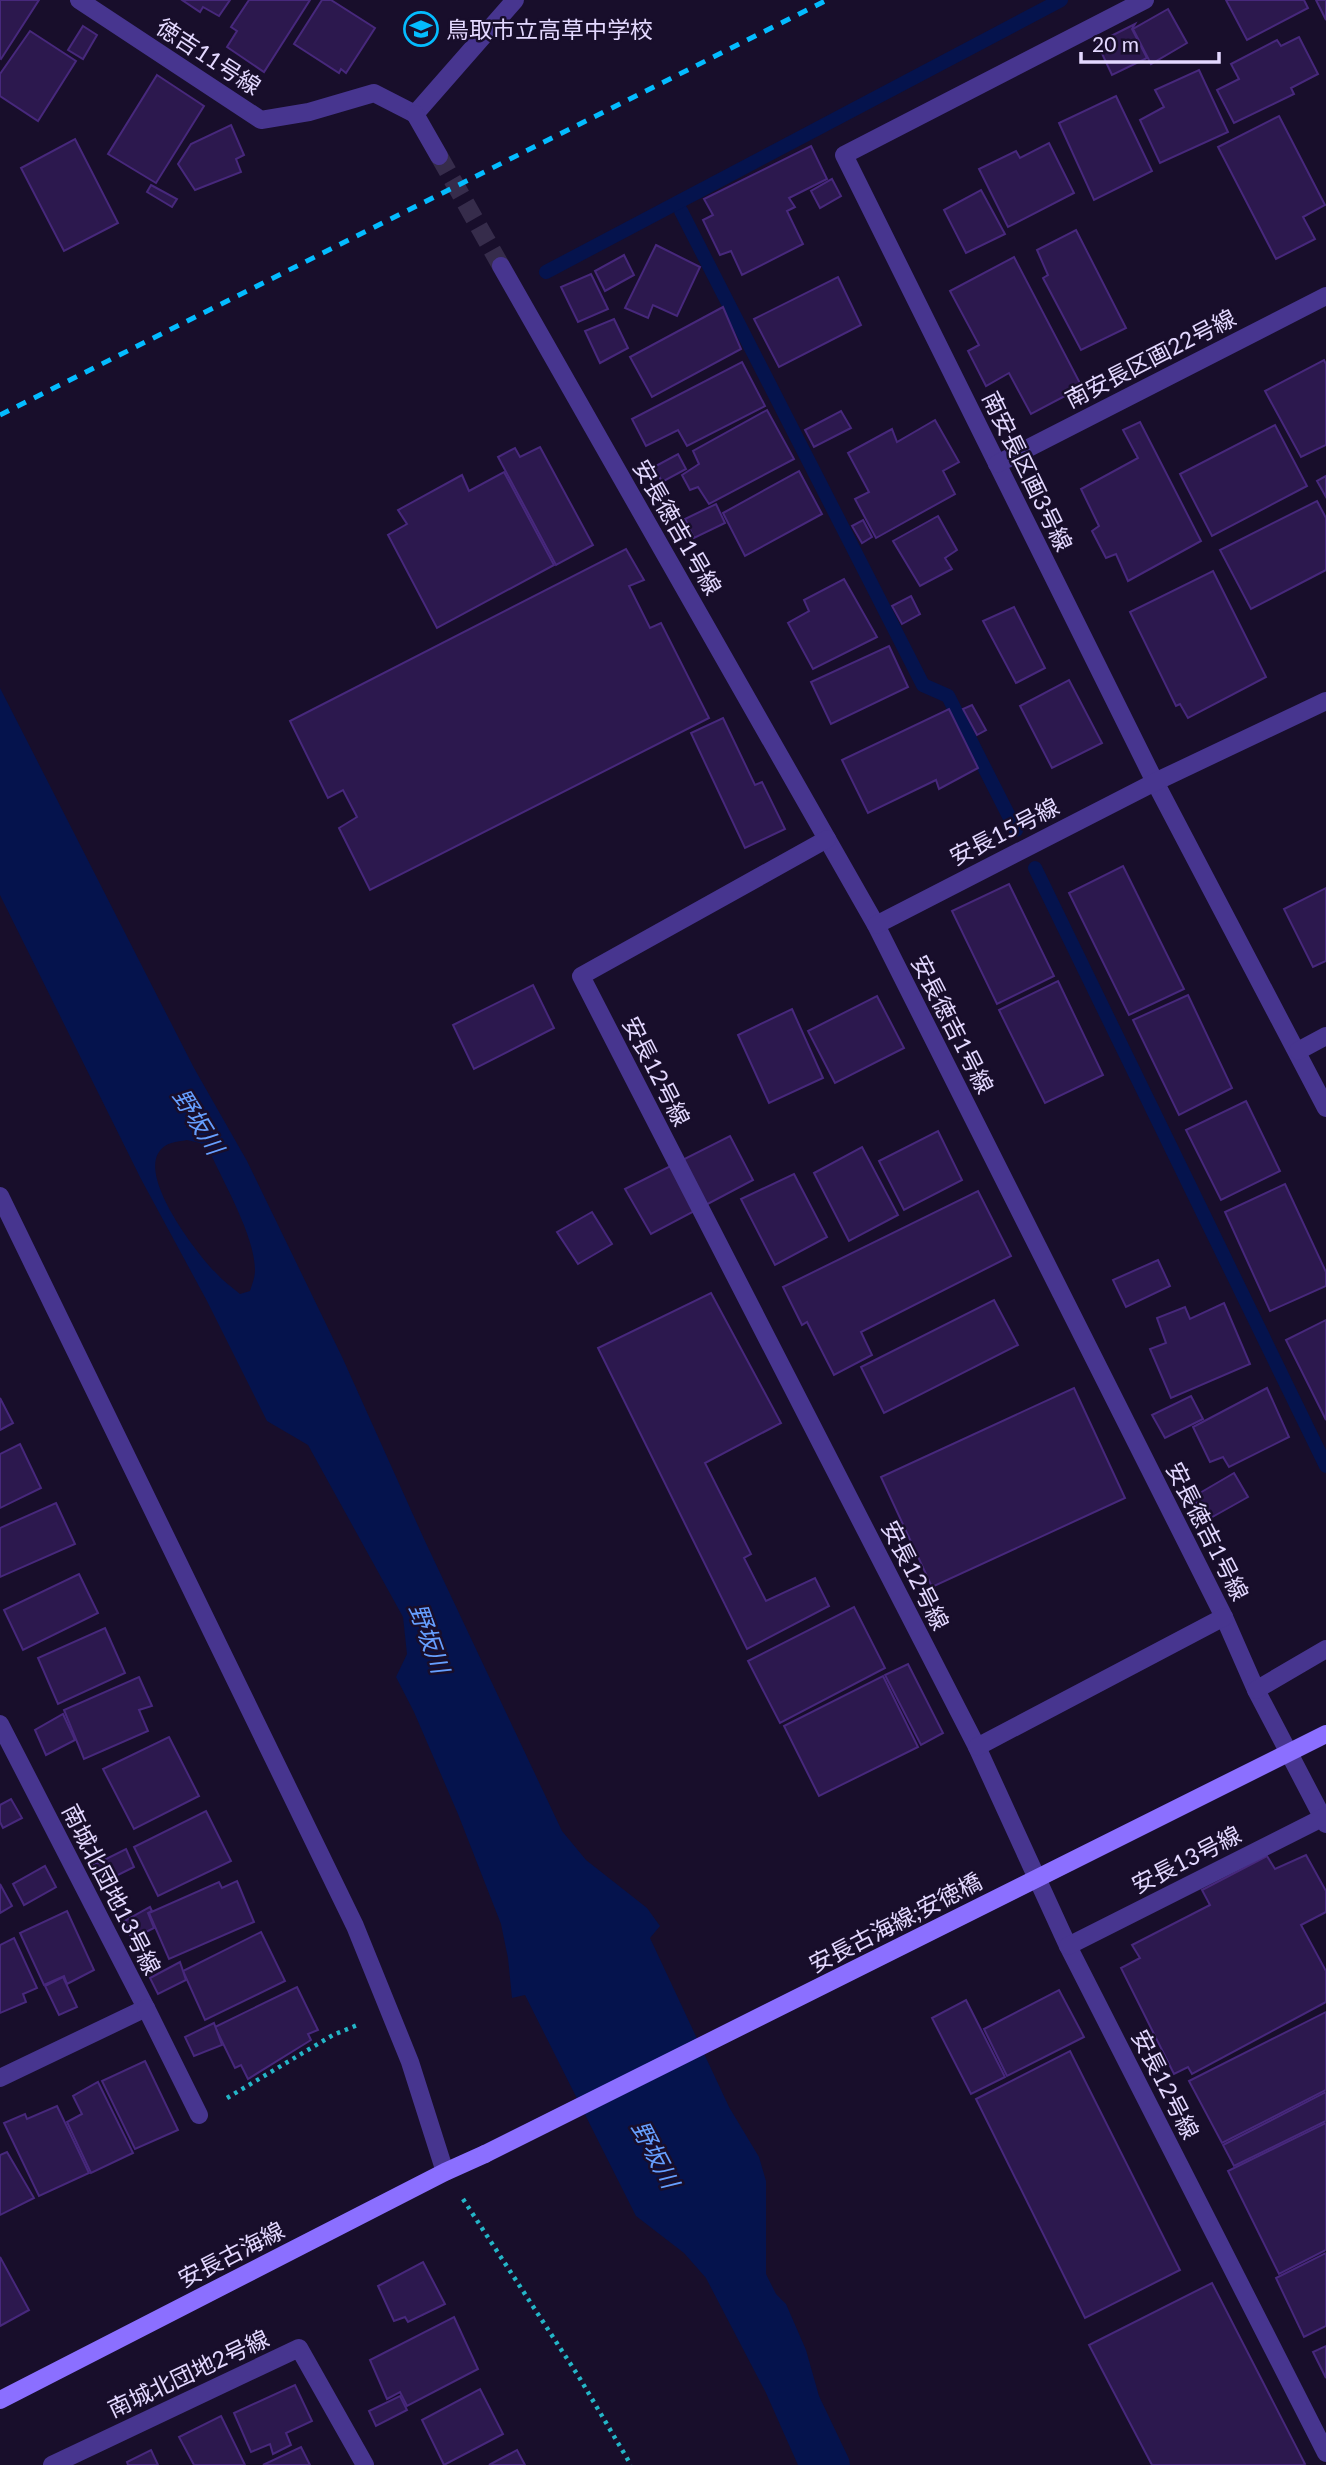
<svg xmlns="http://www.w3.org/2000/svg" width="1326" height="2465" viewBox="0 0 1326 2465" font-family="Lato,'Noto Sans JP',sans-serif">
<style>
.water{fill:#05134d;fill-rule:evenodd}
.lines{fill:none;stroke-linecap:round;stroke-linejoin:round}
.stream{stroke:#05134d;stroke-width:14}
.building{fill:#2c184e;stroke:#47287c;stroke-width:2}
.street-tunnel{stroke:#362c4b;stroke-width:18;stroke-dasharray:18 9;stroke-linecap:butt}
.path{stroke:#24b6c8;stroke-width:4.5;stroke-dasharray:3.5 5;stroke-linecap:butt}
.street{stroke:#47358f;stroke-width:18}
.secondary{stroke:#8b6fff;stroke-width:18}
.rail{stroke:#04bcff;stroke-width:5;stroke-dasharray:10 9;stroke-linecap:butt}
.secondary-bridge{stroke:#8b6fff;stroke-width:18}
.labels{text-anchor:middle;dominant-baseline:central;stroke-width:5;stroke-linejoin:round;paint-order:stroke}
.poi-label{font-size:23px;fill:#e3d8ff;stroke:#180e2b;text-anchor:start}
.street-label{font-size:23px;fill:#e3d8ff;stroke:#180e2b}
.water-label{font-size:24px;font-style:italic;fill:#669fff;stroke:#180e2b}
</style>
<rect width="100%" height="100%" fill="#180e2b"/>
<!-- water -->
<path class="water" d="M0 688 194 1068 247 1161 343 1359 424 1539 562 1831 586 1860 647 1908 660 1926 650 1938 729 2107 759 2157 766 2181V2274L776 2294 786 2304 806 2350 819 2396 849 2459 850 2465H798L766 2393 706 2278 684 2253 636 2216 525 1995 512 1998 508 1958 501 1924 458 1814 414 1712 396 1677 407 1654 403 1617 308 1445 267 1421 207 1301 141 1179 0 895ZM187 1140 200 1143 209 1150C223 1182 255 1236 255 1270 255 1277 252 1285 250 1291L240 1294C232 1287 223 1281 216 1273 196 1253 140 1179 159 1152 165 1142 177 1142 187 1140Z"/>
<g class="lines">
<!-- stream -->
<g class="stream">
<polyline points="681,211 923,685 948,696 1016,830"/>
<polyline points="546,272 1061,0"/>
<polyline points="1035,868 1326,1466"/>
</g>
</g>
<!-- building -->
<g class="building">
<polygon points="0,0 39,0 1,59 0,58"/>
<polygon points="182,0 230,0 219,16 203,7 200,12"/>
<polygon points="249,0 310,0 264,72 227,47 237,31 231,27"/>
<polygon points="322,0 331,0 375,28 346,73 341,69 339,73 294,44"/>
<polygon points="1226,0 1304,0 1308,8 1247,40"/>
<polygon points="1316,0 1326,0 1326,20"/>
<polygon points="1168,9 1187,43 1151,64 1133,29"/>
<polygon points="1135,24 1132,29 1147,58 1112,75 1097,43"/>
<polygon points="83,26 97,35 83,59 68,50"/>
<polygon points="30,31 76,61 38,121 0,96 0,74"/>
<polygon points="1299,37 1318,74 1291,88 1294,94 1234,123 1217,90 1239,79 1231,64 1277,40 1281,46"/>
<polygon points="1199,70 1228,132 1160,163 1140,120 1164,107 1155,90"/>
<polygon points="157,75 204,106 156,183 108,154"/>
<polygon points="1116,96 1152,171 1094,200 1059,123"/>
<polygon points="1279,116 1325,205 1303,217 1315,239 1276,259 1218,147"/>
<polygon points="231,125 244,155 236,159 241,172 195,190 178,164 191,144"/>
<polygon points="75,139 118,223 64,251 21,168"/>
<polygon points="1049,143 1074,193 1008,227 979,169 1016,151 1020,158"/>
<polygon points="811,146 827,179 789,198 795,207 787,211 803,244 742,275 731,251 720,255 703,220 713,215 704,199"/>
<polygon points="832,179 841,196 820,208 811,191"/>
<polygon points="151,185 177,199 172,207 147,192"/>
<polygon points="981,190 1005,234 966,253 944,210"/>
<polygon points="1076,230 1126,328 1081,350 1043,278 1048,275 1037,250"/>
<polygon points="656,245 700,267 677,316 653,305 648,318 625,308"/>
<polygon points="624,255 634,275 605,291 595,271"/>
<polygon points="1014,257 1082,387 1031,414 1009,373 986,386 968,351 979,345 950,291"/>
<polygon points="591,274 608,309 578,322 561,287"/>
<polygon points="838,277 861,325 779,367 754,319"/>
<polygon points="723,307 741,349 652,397 630,357"/>
<polygon points="614,319 628,348 600,363 585,331"/>
<polygon points="1324,360 1326,364 1326,445 1301,457 1265,391"/>
<polygon points="742,362 765,406 687,446 678,430 646,446 632,419"/>
<polygon points="767,410 794,459 709,504 698,487 690,490 682,475 699,464 693,451"/>
<polygon points="841,411 851,428 814,447 805,430"/>
<polygon points="935,420 959,462 943,471 955,494 876,538 855,499 869,492 848,453 892,429 897,442"/>
<polygon points="1140,422 1201,541 1128,581 1116,554 1106,558 1092,531 1099,526 1081,489 1138,458 1123,430"/>
<polygon points="1275,425 1307,486 1212,536 1180,474"/>
<polygon points="540,447 593,545 556,565 498,457 515,448 520,457"/>
<polygon points="678,454 686,469 662,482 654,467"/>
<polygon points="799,471 822,514 745,556 723,513"/>
<polygon points="504,472 554,565 437,628 388,535 407,524 398,510 462,475 469,491"/>
<polygon points="1326,476 1326,497 1317,481"/>
<polygon points="1317,501 1326,518 1326,570 1251,609 1220,550"/>
<polygon points="716,504 725,523 694,538 685,519"/>
<polygon points="938,516 957,550 945,558 952,569 920,586 893,541"/>
<polygon points="863,520 872,537 862,543 852,526"/>
<polygon points="626,549 644,580 629,586 650,628 661,623 709,718 370,890 339,828 357,817 343,790 328,798 290,721"/>
<polygon points="1213,571 1266,677 1188,718 1180,704 1176,706 1130,612"/>
<polygon points="844,579 877,637 813,669 788,623 809,611 804,600"/>
<polygon points="911,596 920,614 902,624 892,606"/>
<polygon points="1014,607 1045,668 1016,683 983,621"/>
<polygon points="889,646 908,687 831,724 811,682"/>
<polygon points="1069,680 1102,743 1052,768 1020,706"/>
<polygon points="972,705 986,730 977,735 963,709"/>
<polygon points="949,709 978,768 939,789 936,780 868,813 842,760"/>
<polygon points="723,718 755,785 762,782 785,829 745,848 691,733"/>
<polygon points="1123,866 1184,989 1129,1015 1069,893"/>
<polygon points="1009,884 1054,976 997,1004 952,911"/>
<polygon points="1326,888 1326,961 1313,967 1284,909"/>
<polygon points="1058,981 1103,1075 1045,1103 999,1010"/>
<polygon points="533,985 554,1028 474,1069 453,1025"/>
<polygon points="1188,995 1232,1088 1179,1115 1133,1020"/>
<polygon points="877,996 904,1048 835,1083 808,1031"/>
<polygon points="792,1009 823,1078 769,1103 738,1035"/>
<polygon points="1246,1101 1280,1171 1221,1200 1186,1130"/>
<polygon points="938,1131 962,1180 904,1210 879,1161"/>
<polygon points="730,1136 753,1180 651,1234 625,1189"/>
<polygon points="862,1147 898,1215 849,1241 814,1173"/>
<polygon points="794,1174 827,1237 775,1265 741,1199"/>
<polygon points="1285,1184 1326,1272 1326,1286 1270,1311 1225,1212"/>
<polygon points="978,1191 1011,1256 861,1332 872,1355 834,1375 807,1322 802,1325 783,1287"/>
<polygon points="592,1212 612,1244 578,1264 557,1232"/>
<polygon points="1158,1260 1170,1286 1126,1307 1113,1280"/>
<polygon points="711,1293 781,1423 705,1463 751,1554 744,1558 766,1601 815,1578 829,1606 747,1649 598,1348"/>
<polygon points="994,1300 1018,1345 884,1413 861,1367"/>
<polygon points="1224,1303 1250,1364 1171,1398 1150,1349 1166,1343 1157,1318 1185,1307 1190,1319"/>
<polygon points="1326,1320 1326,1420 1286,1340"/>
<polygon points="1074,1388 1125,1498 932,1587 881,1477"/>
<polygon points="1267,1388 1289,1437 1229,1467 1223,1457 1210,1462 1193,1427"/>
<polygon points="1191,1396 1203,1419 1165,1438 1152,1415"/>
<polygon points="0,1398 13,1423 0,1430"/>
<polygon points="20,1444 41,1488 0,1508 0,1454"/>
<polygon points="1234,1473 1248,1497 1207,1520 1193,1497"/>
<polygon points="56,1503 75,1544 0,1577 0,1528"/>
<polygon points="79,1574 98,1613 23,1650 4,1610"/>
<polygon points="854,1607 885,1668 780,1723 748,1661"/>
<polygon points="105,1628 125,1673 58,1704 38,1658"/>
<polygon points="908,1664 943,1733 921,1745 885,1675"/>
<polygon points="883,1676 918,1747 819,1796 784,1726"/>
<polygon points="139,1677 152,1706 139,1710 148,1731 84,1759 64,1710"/>
<polygon points="63,1714 75,1740 46,1755 35,1730"/>
<polygon points="169,1737 199,1796 134,1829 103,1769"/>
<polygon points="11,1799 22,1818 3,1828 0,1822 0,1805"/>
<polygon points="206,1811 231,1861 158,1896 134,1847"/>
<polygon points="126,1849 134,1867 104,1882 94,1865"/>
<polygon points="1306,1855 1326,1891 1326,1912 1301,1925 1326,1971 1326,2002 1192,2074 1188,2067 1174,2074 1121,1968 1140,1958 1132,1945 1210,1905 1202,1890 1267,1856 1275,1869"/>
<polygon points="45,1866 56,1887 24,1905 13,1884"/>
<polygon points="237,1881 254,1922 169,1959 149,1913 219,1882 222,1888"/>
<polygon points="0,1884 12,1906 0,1913"/>
<polygon points="150,1907 152,1911 148,1913 154,1928 132,1939 123,1922"/>
<polygon points="67,1911 94,1970 67,1984 64,1976 44,1985 20,1933"/>
<polygon points="261,1932 285,1981 205,2020 183,1971"/>
<polygon points="14,1938 37,1988 23,1994 26,2002 0,2013 0,1945"/>
<polygon points="180,1962 186,1980 158,1994 150,1978"/>
<polygon points="63,1977 77,2007 59,2015 45,1986"/>
<polygon points="297,1987 318,2030 308,2034 311,2040 248,2079 241,2065 235,2068 215,2027"/>
<polygon points="1059,1990 1084,2037 1007,2076 984,2029"/>
<polygon points="966,2000 1005,2077 971,2094 932,2018"/>
<polygon points="1326,2012 1326,2090 1222,2143 1189,2081"/>
<polygon points="214,2023 222,2045 194,2056 185,2037"/>
<polygon points="1070,2051 1180,2270 1085,2318 976,2099"/>
<polygon points="145,2061 178,2130 135,2149 102,2081"/>
<polygon points="98,2082 133,2153 91,2173 67,2122 82,2114 73,2096"/>
<polygon points="1326,2092 1326,2121 1234,2166 1223,2145"/>
<polygon points="57,2106 89,2173 39,2196 4,2123 25,2114 27,2119"/>
<polygon points="1326,2123 1326,2250 1279,2274 1228,2171"/>
<polygon points="7,2152 34,2198 0,2215 0,2155"/>
<polygon points="1326,2253 1326,2326 1304,2337 1276,2278"/>
<polygon points="0,2257 29,2310 0,2326"/>
<polygon points="423,2262 445,2304 408,2322 405,2317 394,2321 378,2286"/>
<polygon points="1212,2283 1305,2464 1303,2465 1152,2465 1089,2345"/>
<polygon points="454,2317 478,2369 407,2406 400,2392 387,2399 370,2360"/>
<polygon points="1326,2346 1326,2378 1313,2352"/>
<polygon points="295,2385 312,2421 286,2433 291,2445 273,2454 270,2444 251,2452 234,2413"/>
<polygon points="480,2389 503,2434 444,2465 422,2420"/>
<polygon points="400,2396 407,2410 376,2426 369,2411"/>
<polygon points="221,2416 245,2465 194,2465 179,2437"/>
<polygon points="301,2447 310,2465 263,2465"/>
<polygon points="151,2450 158,2465 128,2465 127,2462"/>
<polygon points="517,2450 525,2465 489,2465"/>
</g>
<g class="lines">
<!-- street-tunnel -->
<polyline class="street-tunnel" points="439,156 501,266"/>
<!-- path -->
<g class="path">
<polyline points="227,2098 333,2035 360,2024"/>
<polyline points="463,2199 579,2377 631,2465"/>
</g>
<!-- street -->
<g class="street">
<polyline points="79,0 261,120 309,112 374,93 415,114 515,0"/>
<polyline points="1145,0 844,155 1155,782 1326,1108"/>
<polyline points="415,114 439,156"/>
<polyline points="501,266 876,925 1224,1617 1256,1690 1326,1824"/>
<polyline points="997,464 1326,296"/>
<polyline points="827,839 581,976 977,1747 1068,1946 1326,2453"/>
<polyline points="876,925 1155,782 1326,701"/>
<polyline points="1298,1051 1326,1036"/>
<polyline points="0,1196 355,1926 410,2062 445,2172"/>
<polyline points="1256,1690 1326,1649"/>
<polyline points="0,1724 146,2008 0,2078"/>
<polyline points="977,1747 1224,1617"/>
<polyline points="1068,1946 1326,1816"/>
<polyline points="146,2008 199,2115"/>
<polyline points="52,2465 299,2348 365,2465"/>
</g>
<!-- secondary -->
<polyline class="secondary" points="0,2400 445,2172 485,2154"/>
<!-- rail -->
<polyline class="rail" points="0,415 827,0"/>
<!-- secondary-bridge -->
<polyline class="secondary-bridge" points="485,2154 1326,1734"/>
</g>
<!-- icons -->
<defs>
<g id="school-ring" transform="scale(1.75)"><circle r="9.5" fill="#180e2b" stroke="#04bcff" stroke-width="1.5"/><path d="M0-5L7-2L0 1L-7-2ZM-4 1L0 2.5L4 1V4Q0 6-4 4Z" fill="#04bcff"/></g>
</defs>
<g fill-rule="evenodd">
<use href="#school-ring" x="421" y="29"/>
</g>
<g class="labels">
<!-- poi labels -->
<g class="poi-label">
<text x="446" y="29">鳥取市立高草中学校</text>
</g>
<!-- street labels -->
<g class="street-label">
<text transform="translate(209 56) rotate(33)">徳吉11号線</text>
<text transform="translate(1150 358) rotate(-27)">南安長区画22号線</text>
<text transform="translate(1028 471) rotate(64)">南安長区画3号線</text>
<text transform="translate(678 527) rotate(60)">安長徳吉1号線</text>
<text transform="translate(1004 831) rotate(-27)">安長15号線</text>
<text transform="translate(953 1024) rotate(63)">安長徳吉1号線</text>
<text transform="translate(657 1071) rotate(63)">安長12号線</text>
<text transform="translate(1208 1531) rotate(63)">安長徳吉1号線</text>
<text transform="translate(916 1575) rotate(63)">安長12号線</text>
<text transform="translate(1186 1859) rotate(-27)">安長13号線</text>
<text transform="translate(112 1889) rotate(63)">南城北団地13号線</text>
<text transform="translate(895 1922) rotate(-27)">安長古海線;安徳橋</text>
<text transform="translate(1166 2084) rotate(63)">安長12号線</text>
<text transform="translate(231 2254) rotate(-27)">安長古海線</text>
<text transform="translate(188 2373) rotate(-25)">南城北団地2号線</text>
</g>
<!-- water labels -->
<g class="water-label">
<text transform="translate(199 1121) rotate(58)">野坂川</text>
<text transform="translate(430 1638) rotate(70)">野坂川</text>
<text transform="translate(656 2154) rotate(62)">野坂川</text>
</g>
</g>
<!-- scale -->
<path d="M1081 52v10h138v-10" fill="none" stroke="#e3d8ff" stroke-width="3.5"/>
<text x="1092" y="52" font-size="21" fill="#e3d8ff" stroke="#180e2b" stroke-width="5" paint-order="stroke">20 m</text>
</svg>
